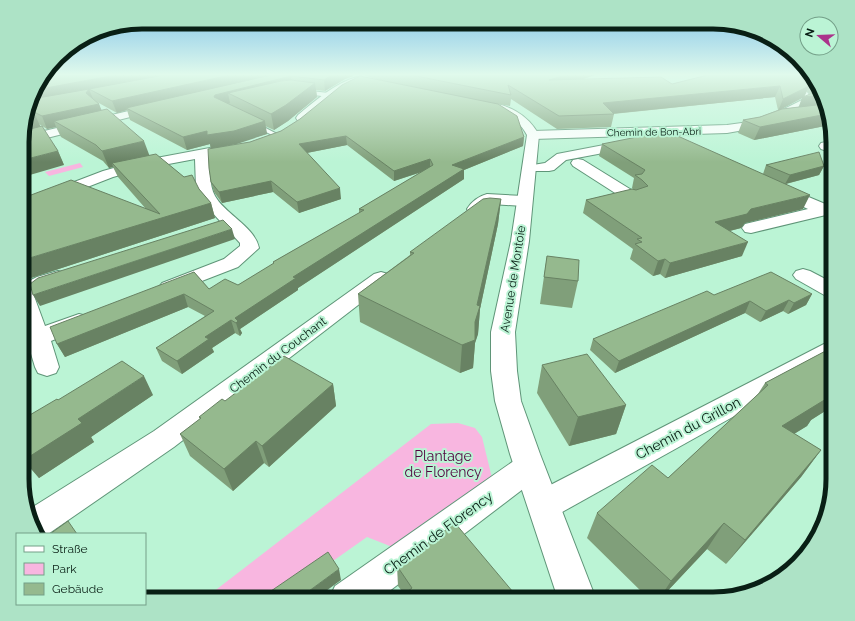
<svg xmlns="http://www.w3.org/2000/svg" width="855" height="621" viewBox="0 0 855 621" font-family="Raleway,sans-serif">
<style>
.green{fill:#f8b6e0}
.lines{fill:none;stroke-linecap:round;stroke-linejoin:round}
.lane-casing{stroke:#5f9578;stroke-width:2}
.street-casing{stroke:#5f9578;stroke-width:2}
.secondary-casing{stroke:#5f9578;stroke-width:2}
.lane{fill:#fff;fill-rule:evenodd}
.street{fill:#fff;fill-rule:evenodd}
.secondary{fill:#fff;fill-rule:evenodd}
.wall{fill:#809f7a;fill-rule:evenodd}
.shaded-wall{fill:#688263}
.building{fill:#95b98e;stroke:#688263}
.labels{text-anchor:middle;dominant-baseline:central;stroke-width:4;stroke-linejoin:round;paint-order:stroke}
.far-street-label{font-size:10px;fill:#091f15;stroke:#bbf4d5}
.street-label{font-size:12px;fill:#091f15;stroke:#bbf4d5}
.near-street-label{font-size:14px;fill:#091f15;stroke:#bbf4d5}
.near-park-label{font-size:14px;fill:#520540;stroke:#bbf4d5}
.rim{fill:none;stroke:#091f15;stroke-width:5}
</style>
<rect width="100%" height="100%" fill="#bbf4d5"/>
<!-- green -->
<g class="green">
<polygon points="80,163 83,167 49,176 45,172"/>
<polygon points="458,423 475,428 482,437 492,478 395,548 367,537 279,599 204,599 431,424"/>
</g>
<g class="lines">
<!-- lane casing -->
<g class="lane-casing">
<g id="lane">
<path d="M779 75C794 75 803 87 812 98L809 102 778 116 775 114 776 113 806 98 793 83Z"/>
<polygon points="301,90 329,93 332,95 329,97 299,93 299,91"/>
<polygon points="250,122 254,122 281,136 276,137 250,124"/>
</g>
</g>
<!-- street casing -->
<g class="street-casing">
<g id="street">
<path d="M357 77 362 80 360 82 338 94 306 121H298L296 118 298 115C315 101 335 83 357 77Z"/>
<polygon points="158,104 162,105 164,107 162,109 23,144 23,136"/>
<polygon points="826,108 827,114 776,120 755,128 727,133 533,139 528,138 527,135 528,132 533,131 727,125 749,122 774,113"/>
<polygon points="630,140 635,141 637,144 635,147 566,160 554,170 549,171 533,171 531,168 533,165 545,163 557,154"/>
<polygon points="826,142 833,144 833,153 821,149 819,146 821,143"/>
<path d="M215 147 220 148 222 151 220 154 209 156C210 169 209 185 215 196 225 214 255 227 259 248L238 267 176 291 169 293 162 291 159 287 162 283 224 259 240 246V243L200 199 196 188 195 159 142 169 113 177 54 200 48 198 46 195 48 192 103 171 135 162Z"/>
<polygon points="578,159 583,160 638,194 640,197 638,200 632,202 626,200 573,166 571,163 573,160"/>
<polygon points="780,185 830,206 832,210 830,214 751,233 745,232 742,228 745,224 808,209 774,193 772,190 774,187"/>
<path d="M487 194 524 196 530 198 532 201 530 204 524 206 491 204C483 210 479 215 469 213L467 209C471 202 479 196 487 194Z"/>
<polygon points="803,269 810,271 833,283 833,298 826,296 796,279 793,275 796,271"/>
<path d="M58 271 65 273 68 277C62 286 43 288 34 296L45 326 79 314 87 316 90 321 87 326 51 341 59 367 56 373 47 376 38 373 35 367 23 327V284L37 277Z"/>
<polygon points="381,272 388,274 391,278 388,282 174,447 48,534 36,534 28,510 154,431 374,274"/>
<polygon points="833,342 833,361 555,516 544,520 533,516 528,505 533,494 824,344"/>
<polygon points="529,454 540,458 544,467 540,476 379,599 329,599 335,586 518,458"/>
</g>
</g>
<!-- secondary casing -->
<g class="secondary-casing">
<path id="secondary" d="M484 101C508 105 527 113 539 135L529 241 515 332 517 371 521 401 540 454 596 599H558L510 454 495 401 491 371V332L511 241 527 135C517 116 500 111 480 106L478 104 480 102Z"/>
</g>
<!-- lane -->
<use href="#lane" class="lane"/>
<!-- street -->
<use href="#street" class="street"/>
<!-- secondary -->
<use href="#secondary" class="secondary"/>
</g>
<!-- wall -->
<g class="wall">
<polygon points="44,75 353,76 345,79 325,91 316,90 317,97 288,121 274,130 265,126 267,134 211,149 210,144 187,150 130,120 127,110 117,113 97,102 99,104 101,111 149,155 184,177 199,189 211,203 215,218 31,278 26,270 146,209 118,177 113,167 109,168 103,161 61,137 56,127 47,129 39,124 58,151 64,165 23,126"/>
<path d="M365 75H595L583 79 672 84 708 75H810L821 88 830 125 754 140 738 133 743 120 760 117 778 110 775 97 613 114H614L611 127 557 129 511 99 510 106 498 104 524 137 523 146 464 170V179L298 288V290L240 329 242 333 240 336 235 333 212 348 214 352 182 374 162 361 156 348 205 316 188 307 65 357 57 344 194 272 209 289 238 285 273 264V262L359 213V209L422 172 394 181 347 145 307 153 341 199 299 213 273 192 222 203 214 192 211 182 250 142 281 131 379 80 366 76ZM807 91 810 94 804 97ZM802 98 799 107 782 109 783 108Z"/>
<polygon points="602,144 763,174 766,165 824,166 819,175 786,184 803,209 745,223 741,228 730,231 742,256 665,278 660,274 653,276 630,259 633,249 583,213 586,200 633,189 632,188 634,178 599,156"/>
<polygon points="501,199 498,224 480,309 478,334 475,343 473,368 460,373 360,322 358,294 410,255 410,252"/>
<polygon points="547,256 578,281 572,308 540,304"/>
<polygon points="812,294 806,305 788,314 783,311 760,322 745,313 615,373 590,350 593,339 714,295"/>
<polygon points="833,347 833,406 811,420 807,426 794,434 821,450 801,477 726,564 707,549 660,599 649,599 587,538 597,513 668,478 758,394 765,383"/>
<polygon points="542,365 626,405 616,434 569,446 537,393"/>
<polygon points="333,384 336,406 269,467 264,463 233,491 190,456 180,434 200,419 199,417 225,401"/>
<polygon points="153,395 91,437 94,442 39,478 23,460 23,419 58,400"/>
<polygon points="397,566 511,599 404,594 398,586"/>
</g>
<!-- shaded-wall -->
<g class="shaded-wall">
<polygon points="116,75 176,75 89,89 94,101 31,103 35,90"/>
<polygon points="230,75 280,75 126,108 127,110 117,113 112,101"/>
<polygon points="332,75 353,75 353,76 345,79 325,91 324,80"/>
<polygon points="565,75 595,75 548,91 549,80"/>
<polygon points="291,76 293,88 228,93 230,103 218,107 214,97 215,95"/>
<polygon points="315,83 317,97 288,121 274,130 271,114"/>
<polygon points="780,86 775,97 600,115 603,103"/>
<polygon points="809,86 804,97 822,95 825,107 798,109 802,98 778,111 783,99"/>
<polygon points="99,104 104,116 54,121 56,127 47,129 42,116"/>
<polygon points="827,114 830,125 754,140 760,127"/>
<polygon points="36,117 42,130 23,135 23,126 25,120"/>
<polygon points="265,121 267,134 237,144 211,149 210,144 187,150 183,137 207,131"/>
<polygon points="346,136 347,145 301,154 299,144"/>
<polygon points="524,137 523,146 464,170 464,179 298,288 298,290 240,329 242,333 240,336 236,323 235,318 452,165"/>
<polygon points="144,141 150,157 112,163 113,167 109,168 102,151"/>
<polygon points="58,151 64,165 23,177 23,160"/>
<polygon points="430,159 430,169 394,181 394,171"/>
<polygon points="824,166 819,175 785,184 790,175"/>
<polygon points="271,181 273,192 222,203 219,192"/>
<polygon points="340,188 341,199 299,213 297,202"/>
<polygon points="810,195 803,209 745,223 741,228 709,236 715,222 751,209"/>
<polygon points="501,199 498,224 480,309 478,334 475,343 473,368 460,373 462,345 477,305"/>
<polygon points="211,203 215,218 31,278 26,270 23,270 23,260"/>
<polygon points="232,229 235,239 40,306 33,295"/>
<polygon points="748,242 742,256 665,278 670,263"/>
<polygon points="665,259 660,274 653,276 658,261"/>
<polygon points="184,294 188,307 65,357 57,344"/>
<polygon points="812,294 806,305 788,314 794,303"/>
<polygon points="789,300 783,311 760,322 766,311"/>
<polygon points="750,301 745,313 615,373 619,361"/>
<polygon points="231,320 235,333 212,348 214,352 182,374 177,361 205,337"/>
<polygon points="144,376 153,395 91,437 94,442 39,478 24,460 78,419"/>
<polygon points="333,384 336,406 269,467 262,446"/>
<polygon points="833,392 833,406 811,420 807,426 764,452 782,426"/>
<polygon points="626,405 616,434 569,446 578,417"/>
<polygon points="256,441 264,463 233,491 224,469"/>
<polygon points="821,450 801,477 726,564 745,540"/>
<polygon points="724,523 707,549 660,599 659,599 671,581"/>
<polygon points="339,569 341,580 315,599 298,599"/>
<polygon points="513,592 511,599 505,599"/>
</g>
<!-- building -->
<g class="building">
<polygon points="44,75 116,75 35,90 38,82"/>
<polygon points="164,75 230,75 112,101 89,89"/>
<polygon points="271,75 332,75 324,80 291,76 215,95 214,97 265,121 234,131 207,135 207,131 183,137 126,108"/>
<polygon points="411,75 565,75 549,80 661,77 672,84 708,75 798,75 809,86 783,99 780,86 603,103 614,114 559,116 508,85 511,95"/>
<polygon points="807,75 810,75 818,85"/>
<polygon points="360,76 498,104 517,116 524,137 452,165 464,169 293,277 296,278 235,318 238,321 236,323 231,320 205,337 209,339 177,361 156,348 214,311 184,294 57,344 50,327 194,272 209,289 225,279 238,285 274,263 273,262 364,210 359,209 433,165 430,159 394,171 346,136 299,144 340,188 297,202 271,181 219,192 211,182 209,168 208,149 250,142 281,131 300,119 342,85"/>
<polygon points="291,80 315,83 286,105 271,114 228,93 281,81"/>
<polygon points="818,86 821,88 822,95 803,97 815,92"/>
<polygon points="89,89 86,93 99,104 42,116 32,111 36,117 25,120 32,99"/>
<polygon points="825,104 827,114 760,127 743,120 760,117 782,109"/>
<polygon points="107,109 144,141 102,151 96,145 54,121"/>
<polygon points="42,126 58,151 23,160 23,131"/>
<polygon points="662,132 671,133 810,195 751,209 747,214 715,222 748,242 670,263 665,259 658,261 635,244 642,242 637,239 642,238 586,200 632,189 636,190 648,186 642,180 635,175 642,174 645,170 602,144"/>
<polygon points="819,152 824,166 790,175 766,165"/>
<polygon points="156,154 184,177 192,175 199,189 211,203 23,260 23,198 71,180 160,214 112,163"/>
<polygon points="490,198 501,199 477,305 480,306 475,322 475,340 462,345 358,294 414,253 410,252 483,199"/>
<polygon points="223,220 232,229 33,295 30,284 38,278"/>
<polygon points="547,256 579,260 578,281 544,277"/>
<polygon points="771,272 812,294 794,303 789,300 766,311 750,301 619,361 593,339 707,291 714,295"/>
<polygon points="833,347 833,392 824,398 826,399 782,426 821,450 745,540 724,523 671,581 597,513 652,465 668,478 768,385 765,383"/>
<polygon points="587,354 626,405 578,417 542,365"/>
<polygon points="284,356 333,384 262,446 256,441 224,469 180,434 201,418 199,417 222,399 225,401"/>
<polygon points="122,361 144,376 78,419 82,423 24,460 23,459 23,419 57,399 58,400"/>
<polygon points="68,521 77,534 50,534"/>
<polygon points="455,523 513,592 505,599 398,599 412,588 397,566"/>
<polygon points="328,552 339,569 298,599 275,599 271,591"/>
</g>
<!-- sky -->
<linearGradient id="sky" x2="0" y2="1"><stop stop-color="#7abfe9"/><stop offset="0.46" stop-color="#e0faec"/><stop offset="1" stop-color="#e0faec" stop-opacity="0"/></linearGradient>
<rect width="855" height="162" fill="url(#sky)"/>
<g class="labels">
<!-- far-street labels -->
<g class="far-street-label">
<text transform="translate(654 132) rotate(-1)">Chemin de Bon-Abri</text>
</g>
<!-- street labels -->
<g class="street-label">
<text transform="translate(513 279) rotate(-81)">Avenue de Montoie</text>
<text transform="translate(278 355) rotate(-37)">Chemin du Couchant</text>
</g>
<!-- near-street labels -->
<g class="near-street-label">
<text transform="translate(688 428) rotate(-28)">Chemin du Grillon</text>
<text transform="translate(438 533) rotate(-36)">Chemin de Florency</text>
</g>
<!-- near-park labels -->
<g class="near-park-label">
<text x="443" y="456">Plantage<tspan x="443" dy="16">de Florency</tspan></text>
</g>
</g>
<!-- crop -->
<path d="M0 0H855V621H0ZM142 29H713A113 113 0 0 1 826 142V479A113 113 0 0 1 713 592H142A113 113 0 0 1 29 479V142A113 113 0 0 1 142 29Z" fill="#ade3c6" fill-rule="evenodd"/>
<path class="rim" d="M142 29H713A113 113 0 0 1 826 142V479A113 113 0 0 1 713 592H142A113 113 0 0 1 29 479V142A113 113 0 0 1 142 29Z"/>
<!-- legend -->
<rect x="16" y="533" width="130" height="72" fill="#bbf4d5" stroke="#749f88"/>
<rect x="24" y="546" width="20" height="6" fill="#ffffff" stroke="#749f88"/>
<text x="52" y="553" font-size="12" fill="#091f15">Straße</text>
<rect x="24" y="563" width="20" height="12" fill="#f8b6e0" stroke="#749f88"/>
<text x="52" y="573" font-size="12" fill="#091f15">Park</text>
<rect x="24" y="583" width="20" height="12" fill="#95b98e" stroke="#749f88"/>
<text x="52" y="593" font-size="12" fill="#091f15">Gebäude</text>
<!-- north arrow -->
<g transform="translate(819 36) rotate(289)"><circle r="19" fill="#bbf4d5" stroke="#749f88"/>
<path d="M0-3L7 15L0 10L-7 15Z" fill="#ab348b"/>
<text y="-6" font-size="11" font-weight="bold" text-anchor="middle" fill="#091f15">N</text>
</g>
</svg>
